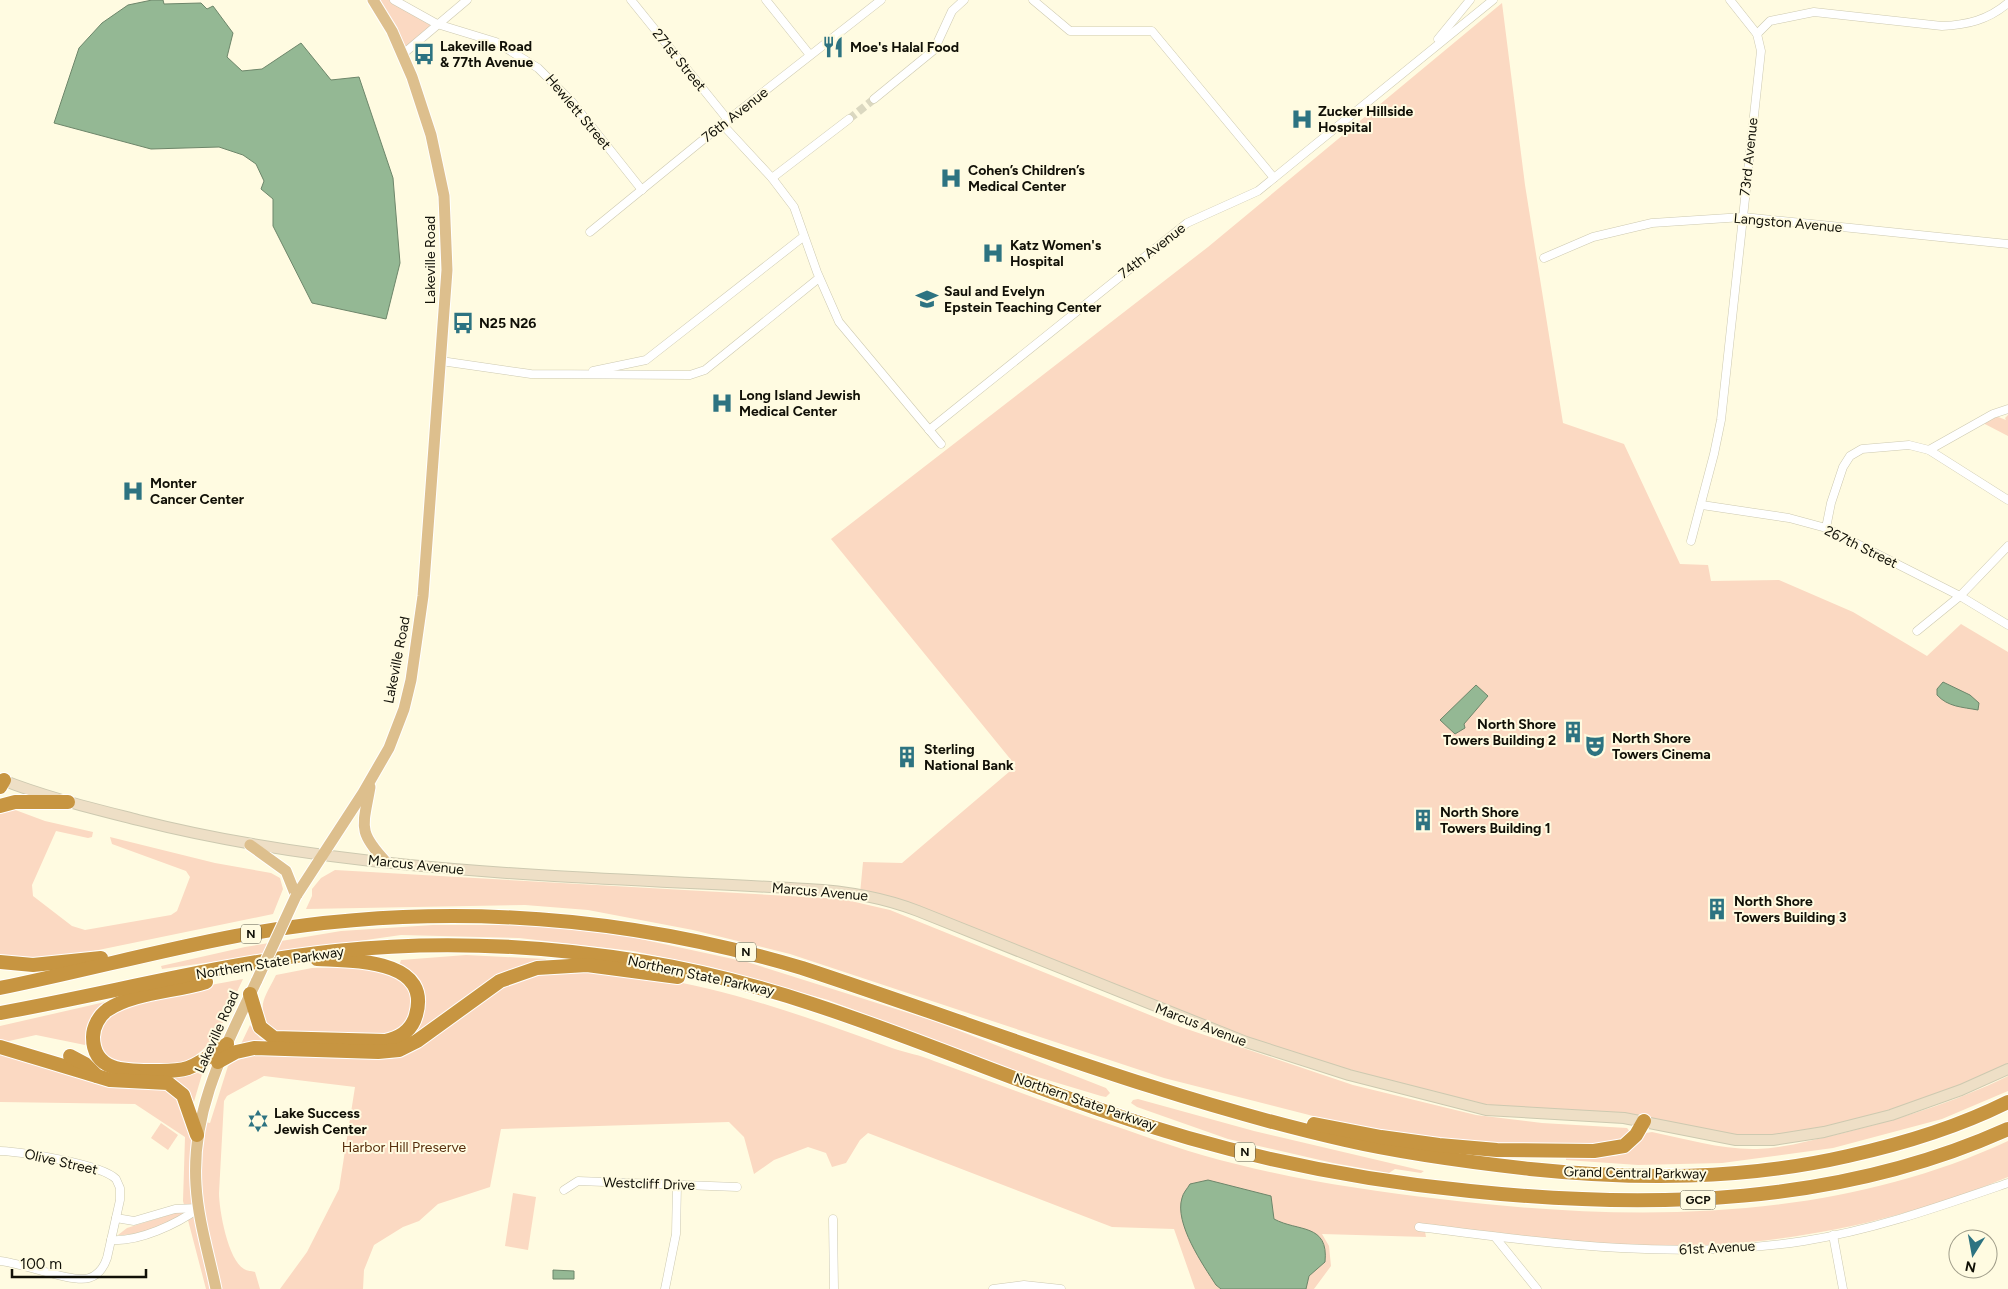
<svg xmlns="http://www.w3.org/2000/svg" width="2008" height="1289" viewBox="0 0 2008 1289" font-family="Figtree,sans-serif">
<style>
.green{fill:#fbd9c2}
.water{fill:#94b894;stroke:#6d866a}
.lines{fill:none;stroke-linecap:round;stroke-linejoin:round}
.minor-tunnel{stroke:#dbd8c0;stroke-width:8;stroke-dasharray:8 4;stroke-linecap:butt}
.minor-casing{stroke:#cdc9b0;stroke-width:9}
.secondary-casing{stroke:#cdc9b0;stroke-width:12}
.primary-casing{stroke:#fff;stroke-width:13}
.motorway-casing{stroke:#fff;stroke-width:16}
.minor{stroke:#fff;stroke-width:8}
.secondary{stroke:#eedfc6;stroke-width:10}
.primary{stroke:#ddbf8d;stroke-width:11}
.motorway{stroke:#c79541;stroke-width:14}
.primary-bridge-casing{stroke:#fff;stroke-width:13;stroke-linecap:butt}
.primary-bridge{stroke:#ddbf8d;stroke-width:11}
.labels{text-anchor:middle;dominant-baseline:central;stroke-width:4;stroke-linejoin:round;paint-order:stroke}
.shield{fill:#fffbe1;stroke:#585648;stroke-width:1}
.shield-label{font-size:12px;font-weight:bold;fill:#111007}
.poi-label{font-size:14px;font-weight:bold;fill:#111007;stroke:#fffbe1;text-anchor:start}
.street-label{font-size:14px;fill:#111007;stroke:#fffbe1}
.park-label{font-size:14px;fill:#572d0b;stroke:#fffbe1}
</style>
<rect width="100%" height="100%" fill="#fffbe1"/>
<!-- green -->
<g class="green">
<polygon points="373,0 394,0 437,24 403,54"/>
<polygon points="1502,3 1525,185 1563,423 1624,444 1680,564 1708,565 1711,581 1779,580 1853,612 1927,656 1961,624 2008,652 2008,1069 1914,1107 1759,1141 1644,1121 1514,1113 1349,1075 1109,989 860,894 863,862 902,863 1016,766 831,539 1208,247"/>
<polygon points="1993,415 2006,420 2005,418 2008,415 2008,436 1981,422"/>
<polygon points="10,808 45,821 93,832 92,837 88,838 56,831 32,885 33,896 72,926 85,930 171,915 177,911 190,877 186,871 112,844 110,837 215,863 271,873 280,878 283,889 273,914 50,960 0,956 0,812"/>
<polygon points="335,870 842,899 890,910 1172,1024 1353,1085 1476,1115 1542,1123 1627,1128 1631,1133 1617,1145 1546,1148 1452,1141 1364,1129 1164,1078 790,954 693,930 588,910 525,905 306,909 312,896 312,889 321,878"/>
<polygon points="433,925 528,925 622,935 747,962 937,1022 1106,1088 1110,1093 1106,1097 1101,1096 1008,1068 828,1000 711,967 633,951 519,938 401,935 162,969 161,966 245,947 341,931"/>
<path d="M466 955 546 959V962L412 1040 409 1037C435 1002 422 995 399 966L401 960Z"/>
<path d="M350 967 383 972 407 984 413 998 412 1014 403 1027 385 1037 269 1033C258 1002 262 1003 276 975L312 968Z"/>
<path d="M576 971C601 973 626 974 650 977 733 990 813 1019 892 1048 906 1053 921 1055 934 1061 992 1082 1050 1104 1109 1124 1150 1138 1193 1154 1236 1164 1303 1181 1371 1191 1440 1199 1630 1222 1831 1223 2008 1141V1177C1879 1231 1733 1255 1593 1244 1537 1240 1480 1232 1424 1226L1426 1237 1322 1234 1329 1246 1331 1266 1314 1289H1195L1174 1229 1112 1227 868 1133 860 1140 846 1163 832 1167 826 1153 808 1147 774 1160 754 1174 744 1137 729 1122 501 1129 490 1187 438 1204 419 1221 403 1227 374 1245 364 1270 363 1289H280L307 1252 339 1189 355 1087 264 1076 227 1096 224 1101 219 1193C219 1210 228 1260 244 1269 247 1271 252 1271 255 1272L260 1289H206L183 1201 185 1137 135 1104 0 1102V1054L114 1088 154 1087 168 1090 180 1099 187 1118 210 1123 228 1066 234 1061 256 1055 391 1059C442 1043 475 993 526 977 541 972 561 973 576 971Z"/>
<path d="M243 979C230 1005 221 1038 196 1055V1060L177 1066 122 1067 104 1057C100 1047 95 1031 104 1021 122 999 212 985 243 979Z"/>
<polygon points="105,1002 106,1007 85,1045 36,1035 0,1043 0,1026"/>
<polygon points="250,1025 260,1038 270,1043 241,1044"/>
<polygon points="203,1068 203,1071 193,1105 170,1080 176,1076"/>
<path d="M2008 1076V1091L1942 1119 1833 1148 1722 1163 1638 1165 1566 1160V1156H1615L1630 1151 1646 1133 1652 1132C1686 1139 1723 1150 1757 1149 1785 1148 1812 1140 1839 1134 1899 1119 1953 1103 2008 1076Z"/>
<polygon points="1138,1099 1254,1131 1424,1171 1421,1173 1395,1169 1389,1173 1333,1163 1228,1139 1137,1107 1131,1103 1133,1100"/>
<polygon points="161,1123 178,1135 168,1150 151,1138"/>
<polygon points="513,1193 536,1197 528,1250 505,1246"/>
<path d="M175 1213H184C174 1225 133 1236 118 1235L127 1228Z"/>
</g>
<!-- water -->
<g class="water">
<polygon points="152,0 163,0 164,4 201,3 207,9 213,6 233,33 227,57 242,71 262,69 301,43 331,80 359,77 393,178 400,263 386,319 312,303 273,226 273,199 261,189 264,181 256,164 243,155 219,147 151,149 54,123 79,48 102,23 128,5"/>
<path d="M1943 682 1970 695 1979 703 1978 710C1962 707 1948 707 1937 695V689Z"/>
<polygon points="1476,685 1488,696 1464,724 1465,728 1455,734 1440,720"/>
<path d="M1208 1180 1271 1196 1274 1219C1298 1232 1329 1223 1325 1262L1309 1276 1306 1289H1221L1216 1285C1203 1265 1174 1223 1182 1198 1183 1193 1187 1189 1190 1184Z"/>
<polygon points="553,1270 574,1271 574,1279 553,1279"/>
</g>
<g class="lines">
<!-- minor-tunnel -->
<polyline class="minor-tunnel" points="849,119 874,99"/>
<!-- minor casing -->
<g class="minor-casing">
<g id="minor">
<polyline points="394,0 437,24 496,42 538,68 572,102 642,190"/>
<polyline points="631,0 728,120"/>
<polyline points="766,0 810,55"/>
<polyline points="1033,0 1070,31 1152,31 1274,178"/>
<path d="M1757 34 1770 21 1814 12 1942 26C1967 25 1988 20 2008 3"/>
<polyline points="1438,39 1470,0"/>
<polyline points="403,54 467,0"/>
<polyline points="874,99 934,50 952,11 964,0"/>
<polyline points="722,124 772,178 794,207 817,272 839,322 941,444"/>
<polyline points="772,178 849,119"/>
<polyline points="590,232 715,130 881,0"/>
<polyline points="1544,258 1593,237 1652,223 1743,217 2008,244"/>
<polyline points="441,361 531,374 690,375 705,370 819,278"/>
<polyline points="593,371 646,360 803,237"/>
<polyline points="929,430 1187,223 1258,191 1493,0"/>
<polyline points="1929,450 1993,414 2008,409"/>
<polyline points="1702,505 1789,518 1826,528 1960,596 2008,625"/>
<polyline points="1826,528 1831,503 1843,467 1850,456 1862,449 1909,445 1929,450 2008,500"/>
<polyline points="1691,541 1714,454 1721,420 1761,51 1757,34 1730,0"/>
<polyline points="1917,631 1960,596 2008,546"/>
<path d="M0 1151C23 1152 101 1164 116 1179L120 1188V1200L107 1258C104 1267 99 1275 89 1278 71 1283 22 1263 0 1261"/>
<polyline points="564,1190 578,1181 737,1187"/>
<polyline points="116,1218 134,1221 175,1209 199,1208"/>
<polyline points="833,1219 834,1289"/>
<path d="M1419 1227C1547 1243 1676 1261 1804 1241 1874 1230 1941 1206 2008 1183"/>
<polyline points="1833,1235 1843,1289"/>
<polyline points="1495,1237 1537,1289"/>
<path d="M111 1240C139 1242 177 1224 199 1208"/>
<polyline points="665,1289 676,1234 677,1185"/>
<polyline points="993,1289 1024,1285 1061,1289"/>
</g>
</g>
<!-- secondary casing -->
<g class="secondary-casing">
<path id="secondary" d="M0 779C45 797 91 808 138 820 356 875 583 876 807 889 846 891 882 897 918 911L1246 1042 1349 1075 1486 1110 1624 1118 1736 1140H1773L1824 1132 1891 1115 1961 1090 2008 1069"/>
</g>
<!-- primary casing -->
<g class="primary-casing">
<g id="primary">
<path d="M370 787C363 827 357 831 386 862"/>
<polyline points="250,845 286,871 296,896"/>
<polyline points="296,896 363,793 389,748 404,709 411,680 423,596 447,270 444,196 431,135 412,77 392,31 373,0"/>
<path d="M216 1289C209 1255 198 1220 196 1185 191 1109 226 1046 257 980"/>
</g>
</g>
<!-- motorway casing -->
<g class="motorway-casing">
<g id="motorway">
<polyline points="0,787 4,780"/>
<polyline points="0,806 15,802 68,802"/>
<polyline points="0,962 33,965 101,958"/>
<path d="M206 982C174 992 135 992 107 1010 99 1016 93 1027 93 1037 93 1071 125 1071 150 1071 162 1071 176 1072 188 1068 202 1063 215 1052 227 1044"/>
<path d="M0 988C79 972 157 951 236 936 426 901 617 913 802 968 982 1027 1160 1098 1345 1140 1406 1154 1468 1162 1530 1169 1637 1180 1743 1180 1848 1156 1902 1144 1958 1127 2008 1102"/>
<path d="M250 994 260 1027 274 1038 385 1041C400 1038 412 1030 416 1015 432 958 351 961 317 959"/>
<path d="M0 1013C111 993 223 963 336 951 439 940 543 945 645 962 806 988 953 1059 1107 1112 1224 1153 1347 1179 1470 1191 1652 1210 1839 1205 2008 1129"/>
<polyline points="0,1047 110,1080 168,1083 183,1095 197,1135"/>
<polyline points="70,1056 85,1064 97,1076"/>
<polyline points="218,1062 236,1052 254,1048 378,1052 399,1050 417,1041 500,981 537,968 587,965 678,977"/>
<polyline points="1314,1124 1381,1137 1439,1145 1497,1150 1594,1151 1624,1146 1636,1135 1644,1121"/>
</g>
</g>
<!-- minor -->
<use href="#minor" class="minor"/>
<!-- secondary -->
<use href="#secondary" class="secondary"/>
<!-- primary -->
<use href="#primary" class="primary"/>
<!-- motorway -->
<use href="#motorway" class="motorway"/>
<!-- primary-bridge casing -->
<g class="primary-bridge-casing">
<polyline id="primary-bridge" points="257,980 296,896"/>
</g>
<!-- primary-bridge -->
<use href="#primary-bridge" class="primary-bridge"/>
</g>
<!-- icons -->
<defs>
<g id="restaurant-bare" transform="scale(1.725)"><path d="M-5-6h1v4h1v-4h1v4h1v-4h1v5L-1.5 .5V6h-2V.5L-5-1ZM5-6V6H3V1.5H1.5Q1.5-4 5-6Z" fill="#2d7381" stroke="#fffbe1" stroke-width="2.5" paint-order="stroke"/></g>
<g id="bus-bare" transform="scale(1.725)"><path d="M-5-6H5V4H4V6H2V4H-2V6H-4V4H-5ZM-3.5-4V0h7V-4ZM-3.5 1.2v1.5H-2V1.2ZM2 1.2v1.5H3.5V1.2Z" fill="#2d7381" stroke="#fffbe1" stroke-width="2.5" paint-order="stroke"/></g>
<g id="hospital-bare" transform="scale(1.725)"><path d="M-5-5h3v3.5h4V-5h3V5h-3V1.5h-4V5h-3Z" fill="#2d7381" stroke="#fffbe1" stroke-width="2.5" paint-order="stroke"/></g>
<g id="school-bare" transform="scale(1.725)"><path d="M0-5L7-2L0 1L-7-2ZM-4 1L0 2.5L4 1V4Q0 6-4 4Z" fill="#2d7381" stroke="#fffbe1" stroke-width="2.5" paint-order="stroke"/></g>
<g id="building-bare" transform="scale(1.725)"><path d="M-4-6H4V6H1V3H-1V6H-4ZM-2.5-4.3h1.7v1.8h-1.7ZM.8-4.3h1.7v1.8H.8ZM-2.5-1h1.7V.8h-1.7ZM.8-1h1.7V.8H.8Z" fill="#2d7381" stroke="#fffbe1" stroke-width="2.5" paint-order="stroke"/></g>
<g id="theatre-bare" transform="scale(1.725)"><path d="M-5-5.5Q0-4 5-5.5V0Q5 5 0 6Q-5 5-5 0ZM-3.3-2.5H-1v1.5H-3.3ZM1-2.5H3.3v1.5H1ZM-2.8 1Q0 5.5 2.8 1Z" fill="#2d7381" stroke="#fffbe1" stroke-width="2.5" paint-order="stroke"/></g>
<g id="synagogue-bare" transform="scale(1.725)"><path d="M0-6.5L5.6 3.2H-5.6ZM0 6.5L5.6-3.2H-5.6Z" fill="#2d7381" stroke="#fffbe1" stroke-width="2.5" paint-order="stroke"/></g>
</defs>
<g fill-rule="evenodd">
<use href="#restaurant-bare" x="833" y="47"/>
<use href="#bus-bare" x="424" y="54"/>
<use href="#hospital-bare" x="1302" y="119"/>
<use href="#hospital-bare" x="951" y="178"/>
<use href="#hospital-bare" x="993" y="253"/>
<use href="#school-bare" x="927" y="299"/>
<use href="#bus-bare" x="463" y="323"/>
<use href="#hospital-bare" x="722" y="403"/>
<use href="#hospital-bare" x="133" y="491"/>
<use href="#building-bare" x="1573" y="732"/>
<use href="#theatre-bare" x="1595" y="746"/>
<use href="#building-bare" x="907" y="757"/>
<use href="#building-bare" x="1423" y="820"/>
<use href="#building-bare" x="1717" y="909"/>
<use href="#synagogue-bare" x="258" y="1121"/>
</g>
<g class="labels">
<!-- shield labels -->
<g class="shield">
<rect x="241" y="924.5" width="20" height="19" rx="4"/>
<rect x="736" y="942.5" width="20" height="19" rx="4"/>
<rect x="1235" y="1142.5" width="20" height="19" rx="4"/>
<rect x="1680.5" y="1190.5" width="35" height="19" rx="4"/>
</g>
<g class="shield-label">
<text x="251" y="934">N</text>
<text x="746" y="952">N</text>
<text x="1245" y="1152">N</text>
<text x="1698" y="1200">GCP</text>
</g>
<!-- poi labels -->
<g class="poi-label">
<text x="440" y="46">Lakeville Road<tspan x="440" dy="16">&amp; 77th Avenue</tspan></text>
<text x="850" y="47">Moe's Halal Food</text>
<text x="1318" y="111">Zucker Hillside<tspan x="1318" dy="16">Hospital</tspan></text>
<text x="968" y="170">Cohen’s Children’s<tspan x="968" dy="16">Medical Center</tspan></text>
<text x="1010" y="245">Katz Women's<tspan x="1010" dy="16">Hospital</tspan></text>
<text x="944" y="291">Saul and Evelyn<tspan x="944" dy="16">Epstein Teaching Center</tspan></text>
<text x="479" y="323">N25 N26</text>
<text x="739" y="395">Long Island Jewish<tspan x="739" dy="16">Medical Center</tspan></text>
<text x="150" y="483">Monter<tspan x="150" dy="16">Cancer Center</tspan></text>
<text x="1556" y="724" text-anchor="end">North Shore<tspan x="1556" dy="16">Towers Building 2</tspan></text>
<text x="1612" y="738">North Shore<tspan x="1612" dy="16">Towers Cinema</tspan></text>
<text x="924" y="749">Sterling<tspan x="924" dy="16">National Bank</tspan></text>
<text x="1440" y="812">North Shore<tspan x="1440" dy="16">Towers Building 1</tspan></text>
<text x="1734" y="901">North Shore<tspan x="1734" dy="16">Towers Building 3</tspan></text>
<text x="274" y="1113">Lake Success<tspan x="274" dy="16">Jewish Center</tspan></text>
</g>
<!-- street labels -->
<g class="street-label">
<text transform="translate(679 60) rotate(51)">271st Street</text>
<text transform="translate(578 112) rotate(50)">Hewlett Street</text>
<text transform="translate(735 115) rotate(-38)">76th Avenue</text>
<text transform="translate(1749 157) rotate(-84)">73rd Avenue</text>
<text transform="translate(1788 223) rotate(5)">Langston Avenue</text>
<text transform="translate(1152 251) rotate(-38)">74th Avenue</text>
<text transform="translate(430 260) rotate(-90)">Lakeville Road</text>
<text transform="translate(1861 547) rotate(26)">267th Street</text>
<text transform="translate(397 660) rotate(-79)">Lakeville Road</text>
<text transform="translate(416 865) rotate(6)">Marcus Avenue</text>
<text transform="translate(820 892) rotate(5)">Marcus Avenue</text>
<text transform="translate(270 963) rotate(-9)">Northern State Parkway</text>
<text transform="translate(701 976) rotate(12)">Northern State Parkway</text>
<text transform="translate(1201 1025) rotate(21)">Marcus Avenue</text>
<text transform="translate(217 1032) rotate(-66)">Lakeville Road</text>
<text transform="translate(1085 1102) rotate(19)">Northern State Parkway</text>
<text transform="translate(61 1162) rotate(13)">Olive Street</text>
<text transform="translate(1635 1173) rotate(1)">Grand Central Parkway</text>
<text transform="translate(649 1184) rotate(2)">Westcliff Drive</text>
<text transform="translate(1717 1248) rotate(-3)">61st Avenue</text>
</g>
<!-- park labels -->
<g class="park-label">
<text x="404" y="1147">Harbor Hill Preserve</text>
</g>
</g>
<!-- north arrow -->
<g transform="translate(1973 1254) rotate(191)"><circle r="24" fill="#fffbe1" stroke="#a09d8a"/>
<path d="M0-4L9 19L0 12L-9 19Z" fill="#2d7381"/>
<text y="-8" font-size="14" font-weight="bold" text-anchor="middle" fill="#111007">N</text>
</g>
<!-- scale -->
<path d="M12 1269v8h134v-8" fill="none" stroke="#111007" stroke-width="2.5"/>
<text x="20" y="1269" font-size="15" fill="#111007" stroke="#fffbe1" stroke-width="4" paint-order="stroke">100 m</text>
</svg>
